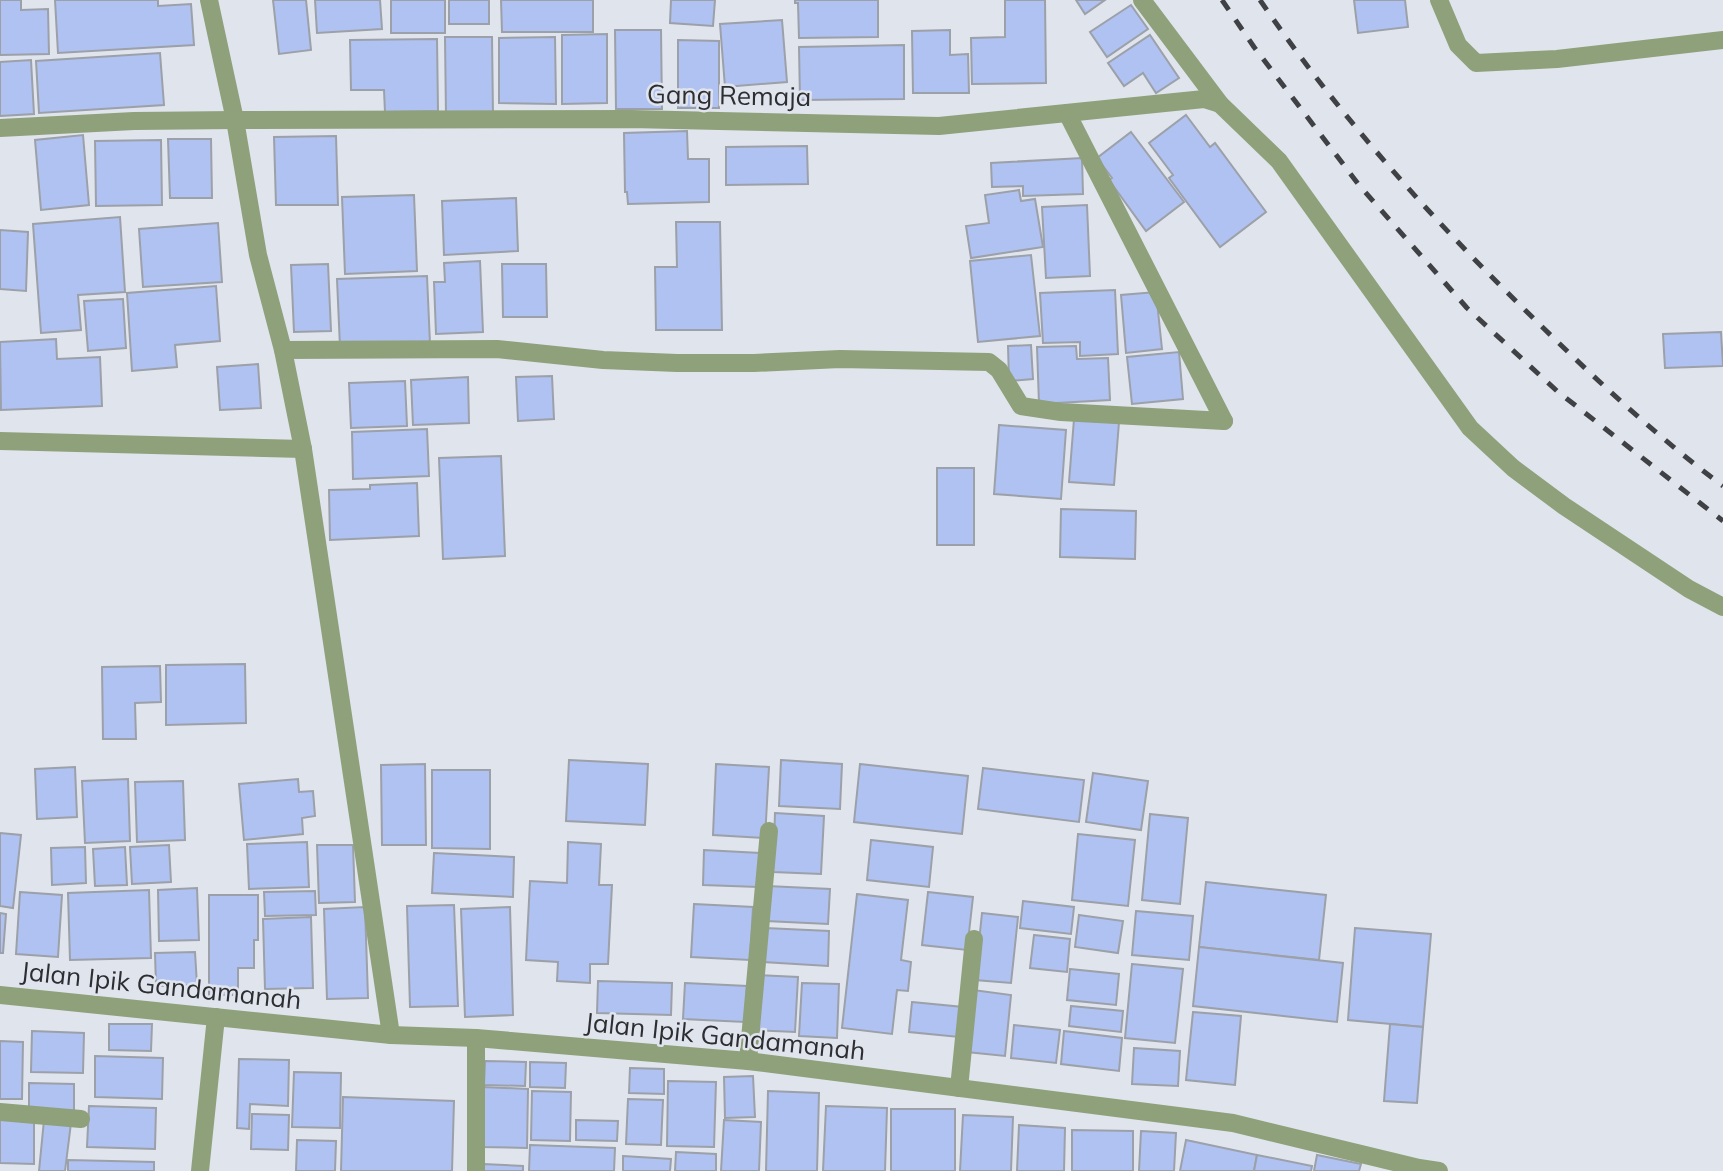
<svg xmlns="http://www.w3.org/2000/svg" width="1723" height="1171" viewBox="0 0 1723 1171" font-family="Mulish,sans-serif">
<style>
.building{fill:#b0c2f1;stroke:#9ca0a9;stroke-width:2}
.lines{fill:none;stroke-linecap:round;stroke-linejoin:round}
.minor{stroke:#8fa17a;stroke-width:18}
.tertiary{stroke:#8fa17a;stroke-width:18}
.rail{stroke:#3f4145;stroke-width:5;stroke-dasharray:12 12;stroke-linecap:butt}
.labels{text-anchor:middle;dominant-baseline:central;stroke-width:5;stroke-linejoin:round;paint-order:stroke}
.street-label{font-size:26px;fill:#2d2e32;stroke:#e0e4ed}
</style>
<rect width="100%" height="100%" fill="#e0e4ed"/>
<!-- building -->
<g class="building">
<polygon points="0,0 21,0 21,10 48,9 49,54 0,55"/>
<polygon points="55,0 158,0 158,6 191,4 194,45 58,53"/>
<polygon points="273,0 306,0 311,50 279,54"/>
<polygon points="315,0 380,0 382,29 317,33"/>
<rect x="391" y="0" width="54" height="33"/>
<rect x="449" y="0" width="40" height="24"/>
<polygon points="501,0 593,0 593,32 502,32"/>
<polygon points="671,0 715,0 713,26 670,23"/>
<polygon points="795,0 878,0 878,37 799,38 798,3 795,3"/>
<polygon points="1005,0 1045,0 1046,83 972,84 971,38 1005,37"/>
<polygon points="1076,0 1105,0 1085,14"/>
<polygon points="1354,0 1405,0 1408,27 1358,33"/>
<polygon points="1131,5 1148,29 1107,57 1090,32"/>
<polygon points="782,20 787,82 725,87 720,24"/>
<polygon points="615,30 661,30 662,109 616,109"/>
<polygon points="950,30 950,55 968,54 969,93 913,93 912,31"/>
<polygon points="607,34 607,103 562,104 562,35"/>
<polygon points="1150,35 1179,78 1156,93 1143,73 1124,86 1108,63"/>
<polygon points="445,37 492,37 493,115 446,116"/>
<polygon points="555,37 556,104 499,103 499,38"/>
<polygon points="437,39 438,111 385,112 384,90 351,90 350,40"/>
<polygon points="678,40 719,41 719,108 678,108"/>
<polygon points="904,45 904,99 800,100 799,47"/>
<polygon points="160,53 164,105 39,113 36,61"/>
<polygon points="31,60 34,114 0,116 0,62"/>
<polygon points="1186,115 1210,147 1215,143 1266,212 1220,247 1169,178 1173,175 1149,143"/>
<polygon points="687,131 688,159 709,159 709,202 628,204 627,192 625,192 624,133"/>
<polygon points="1131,132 1184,202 1146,231 1109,180 1112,178 1097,158"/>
<polygon points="83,135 89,205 41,210 35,140"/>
<polygon points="336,136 338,205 276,205 274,137"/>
<polygon points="168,139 211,139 212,198 170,198"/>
<polygon points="161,140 162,205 96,206 95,141"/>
<polygon points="807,146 808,184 726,185 726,147"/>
<polygon points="1082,158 1083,194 1023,196 1023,186 992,187 991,163"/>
<polygon points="1019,190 1021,201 1035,199 1043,247 971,258 966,226 989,223 985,195"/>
<polygon points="414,195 417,271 345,274 342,197"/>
<polygon points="516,198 518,251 444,255 442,201"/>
<polygon points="1087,205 1090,276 1046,278 1042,207"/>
<polygon points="120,217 125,292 78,295 81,330 41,333 33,224"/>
<polygon points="676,222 720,222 722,330 656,330 655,267 677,267"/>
<polygon points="218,223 222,282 143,287 139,229"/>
<polygon points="0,230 28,232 26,291 0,289"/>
<polygon points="1031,255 1040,336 978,342 970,261"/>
<polygon points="480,261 483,332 436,334 434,282 445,282 444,263"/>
<polygon points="328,264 331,331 294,332 291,265"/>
<polygon points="502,264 546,264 547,317 503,317"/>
<polygon points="427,276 430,344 340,347 337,279"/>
<polygon points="216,286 220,341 175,345 177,367 132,371 127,293"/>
<polygon points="1115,290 1118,354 1080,356 1080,342 1043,343 1040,293"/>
<polygon points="1156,292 1162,349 1126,353 1121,295"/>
<polygon points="123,299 126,348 88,351 84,301"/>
<polygon points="1721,332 1723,366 1665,368 1663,334"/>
<polygon points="56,339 57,359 100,357 102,406 1,410 0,342"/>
<polygon points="1031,345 1033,379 1009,381 1008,346"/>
<polygon points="1076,346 1077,359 1108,358 1110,400 1039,404 1037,347"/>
<polygon points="1179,352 1183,399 1132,404 1127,357"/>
<polygon points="258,364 261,408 220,410 217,367"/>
<polygon points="552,376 554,419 518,421 516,377"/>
<polygon points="468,377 469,423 413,425 411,380"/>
<polygon points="405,381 407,426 351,428 349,383"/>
<polygon points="1074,419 1119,422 1114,485 1069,482"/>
<polygon points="999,425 1066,430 1061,499 994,494"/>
<polygon points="427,429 429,476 353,479 352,432"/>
<polygon points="501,456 505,556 443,559 439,458"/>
<rect x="937" y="468" width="37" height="77"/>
<polygon points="417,483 419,536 330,540 329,490 370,489 370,485"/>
<polygon points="1061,509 1136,511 1135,559 1060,557"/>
<polygon points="245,664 246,723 166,725 166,665"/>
<polygon points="160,666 161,702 135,703 136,739 103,739 102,667"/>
<polygon points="569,760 648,764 645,825 566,821"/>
<polygon points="781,760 842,764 840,809 779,806"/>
<polygon points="425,764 426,845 382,845 381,765"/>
<polygon points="716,764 769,767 765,838 713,835"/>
<polygon points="860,764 968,776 962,834 854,822"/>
<polygon points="75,767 77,817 37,819 35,769"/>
<polygon points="983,768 1084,780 1079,822 978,809"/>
<polygon points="432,770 490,770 490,849 432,848"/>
<polygon points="1093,773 1148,781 1141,830 1086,822"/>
<polygon points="128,779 130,841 85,843 82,781"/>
<polygon points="298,779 299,792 313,791 315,816 302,818 303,834 244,840 239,784"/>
<polygon points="183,781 185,840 137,842 135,782"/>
<polygon points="775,813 824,816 821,874 773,872"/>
<polygon points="1150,814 1188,818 1180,904 1142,900"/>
<polygon points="0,833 21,835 13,908 0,906"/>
<polygon points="1078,834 1135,840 1128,906 1072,900"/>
<polygon points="871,840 933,847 929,887 867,880"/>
<polygon points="307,842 309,887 249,889 247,844"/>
<polygon points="568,842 601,844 599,885 612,885 608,964 590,964 590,983 557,981 558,962 526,960 530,881 567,883"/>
<polygon points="169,845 171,882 132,884 130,847"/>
<polygon points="317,845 353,845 355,902 319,903"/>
<polygon points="85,847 86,883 52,885 51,848"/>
<polygon points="125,847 127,885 95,886 93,849"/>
<polygon points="704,850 760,853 758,887 703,885"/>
<polygon points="434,853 514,857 513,897 432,893"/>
<polygon points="1206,882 1326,895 1319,960 1199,947"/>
<polygon points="767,886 830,889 828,924 766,921"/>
<polygon points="197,888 199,940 159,941 158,890"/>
<polygon points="149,890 151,958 70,960 68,893"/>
<polygon points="315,891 316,915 265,916 264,892"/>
<polygon points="20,892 62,895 58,957 16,954"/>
<polygon points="928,892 973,897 967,950 922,945"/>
<polygon points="857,894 908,900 901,960 911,962 908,991 897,990 892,1034 842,1028"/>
<polygon points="209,895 258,895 258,940 254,940 254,968 238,968 238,995 209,995"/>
<polygon points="1023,901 1074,907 1071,934 1020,928"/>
<polygon points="694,904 753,907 750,960 691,957"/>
<polygon points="454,905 458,1006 410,1007 407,906"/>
<polygon points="365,907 368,998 327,999 324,909"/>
<polygon points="510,907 513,1015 465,1017 461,909"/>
<polygon points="1136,911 1193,916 1189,960 1132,955"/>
<polygon points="0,913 6,914 3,953 0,953"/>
<polygon points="982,913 1018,917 1011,983 975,980"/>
<polygon points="1079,915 1123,921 1118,953 1075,947"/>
<polygon points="311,917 313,988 265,989 263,919"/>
<polygon points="765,928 829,931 828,966 763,962"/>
<polygon points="1355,928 1431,934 1423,1027 1348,1020"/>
<polygon points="1034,935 1070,939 1067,972 1030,968"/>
<polygon points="1199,947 1343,963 1337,1022 1193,1006"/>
<polygon points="195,952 197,985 156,986 155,953"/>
<polygon points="1132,964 1183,969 1175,1043 1125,1038"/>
<polygon points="1070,969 1119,974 1116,1005 1067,1000"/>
<polygon points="757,975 798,977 795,1032 754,1030"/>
<polygon points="598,981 672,983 671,1015 597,1013"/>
<polygon points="685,983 747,986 745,1022 683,1019"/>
<polygon points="802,983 839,984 837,1038 799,1036"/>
<polygon points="973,990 1011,995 1005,1056 967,1052"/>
<polygon points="912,1002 963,1007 959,1037 909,1032"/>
<polygon points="1071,1006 1123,1011 1121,1032 1069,1026"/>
<polygon points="1193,1012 1241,1016 1235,1085 1186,1080"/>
<polygon points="109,1024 152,1024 151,1051 109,1050"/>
<polygon points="1390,1024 1423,1027 1417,1103 1384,1101"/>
<polygon points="1014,1025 1060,1030 1056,1063 1011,1058"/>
<polygon points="32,1031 84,1033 83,1073 31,1072"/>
<polygon points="1064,1031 1122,1038 1119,1071 1061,1064"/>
<polygon points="0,1041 23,1042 22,1099 0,1099"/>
<polygon points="1134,1048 1180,1051 1178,1086 1132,1084"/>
<polygon points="95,1056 163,1058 162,1099 95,1097"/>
<polygon points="239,1059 289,1060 288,1106 250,1104 249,1129 237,1128"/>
<polygon points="485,1061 526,1062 525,1086 484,1085"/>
<polygon points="530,1062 566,1063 565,1088 530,1087"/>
<polygon points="630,1068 664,1069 664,1094 629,1093"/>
<polygon points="294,1072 341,1073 340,1128 292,1127"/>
<polygon points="753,1076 755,1117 725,1118 724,1077"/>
<polygon points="668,1081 716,1082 714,1147 667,1146"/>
<polygon points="29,1083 74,1084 74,1111 29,1109"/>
<polygon points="483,1087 528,1089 527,1148 482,1147"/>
<polygon points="532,1091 571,1092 570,1141 531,1140"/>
<polygon points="768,1091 819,1093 817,1171 766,1171"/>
<polygon points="343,1097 454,1101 452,1171 341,1171"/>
<polygon points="628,1099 663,1100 661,1145 626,1144"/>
<polygon points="89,1106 156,1108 155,1149 87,1147"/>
<polygon points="826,1106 887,1108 885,1171 823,1171"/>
<rect x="891" y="1109" width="64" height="62"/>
<polygon points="252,1114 289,1115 288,1150 251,1149"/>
<polygon points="963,1115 1013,1117 1011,1171 960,1171"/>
<polygon points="0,1118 34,1119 34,1164 0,1163"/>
<polygon points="44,1120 71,1123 65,1171 39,1171"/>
<polygon points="576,1120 618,1121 617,1141 576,1140"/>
<polygon points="724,1120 761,1122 759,1171 721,1171"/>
<polygon points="1019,1125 1065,1128 1064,1171 1017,1171"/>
<polygon points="1072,1130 1133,1131 1133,1171 1072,1171"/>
<polygon points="1141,1131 1176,1133 1174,1171 1139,1171"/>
<polygon points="297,1140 336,1141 335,1171 296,1171"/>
<polygon points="1186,1140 1257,1155 1254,1171 1180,1171"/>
<polygon points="530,1145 615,1148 614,1171 529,1171"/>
<polygon points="676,1152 716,1154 716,1171 675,1171"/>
<polygon points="1257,1155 1312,1166 1311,1171 1254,1171"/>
<polygon points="1317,1155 1361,1164 1359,1171 1314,1171"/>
<polygon points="623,1156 671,1159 670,1171 623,1171"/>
<polygon points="68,1160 154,1162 154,1171 68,1171"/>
<polygon points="483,1164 523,1166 523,1171 483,1171"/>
</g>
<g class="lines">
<!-- minor -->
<g class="minor">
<polyline points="209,0 235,120 258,255 283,350 303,449 391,1035"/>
<polyline points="1142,0 1220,104 1279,161 1470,428 1513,468 1564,506 1689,589 1723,607"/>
<polyline points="1439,0 1458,45 1476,63 1557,59 1723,40"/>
<polyline points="1067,113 1224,421"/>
<polyline points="0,128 134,121 235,120 631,119 939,126 1204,99 1220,104"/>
<polyline points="283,350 497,349 603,360 677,363 754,363 840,359 989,362 999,370 1021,406 1061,412 1224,421"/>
<polyline points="0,441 303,449"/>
<polyline points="476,1038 476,1171"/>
<polyline points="748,1061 769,831"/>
<polyline points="959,1088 974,939"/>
<polyline points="0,1112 81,1119"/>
<polyline points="200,1171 216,1017"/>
</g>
<!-- tertiary -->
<polyline class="tertiary" points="0,995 391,1035 476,1038 748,1061 1233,1123 1419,1168 1439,1171"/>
<!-- rail -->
<g class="rail">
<polyline points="1222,0 1254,47 1359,185 1467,308 1557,391 1723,521"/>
<path d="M1260 0C1337 113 1428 215 1525 310 1588 372 1652 433 1723 486"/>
</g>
</g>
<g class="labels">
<!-- street labels -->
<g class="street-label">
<text transform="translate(729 95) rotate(1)">Gang Remaja</text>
<text transform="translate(161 985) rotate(6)">Jalan Ipik Gandamanah</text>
<text transform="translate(725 1036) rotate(6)">Jalan Ipik Gandamanah</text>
</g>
</g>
</svg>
